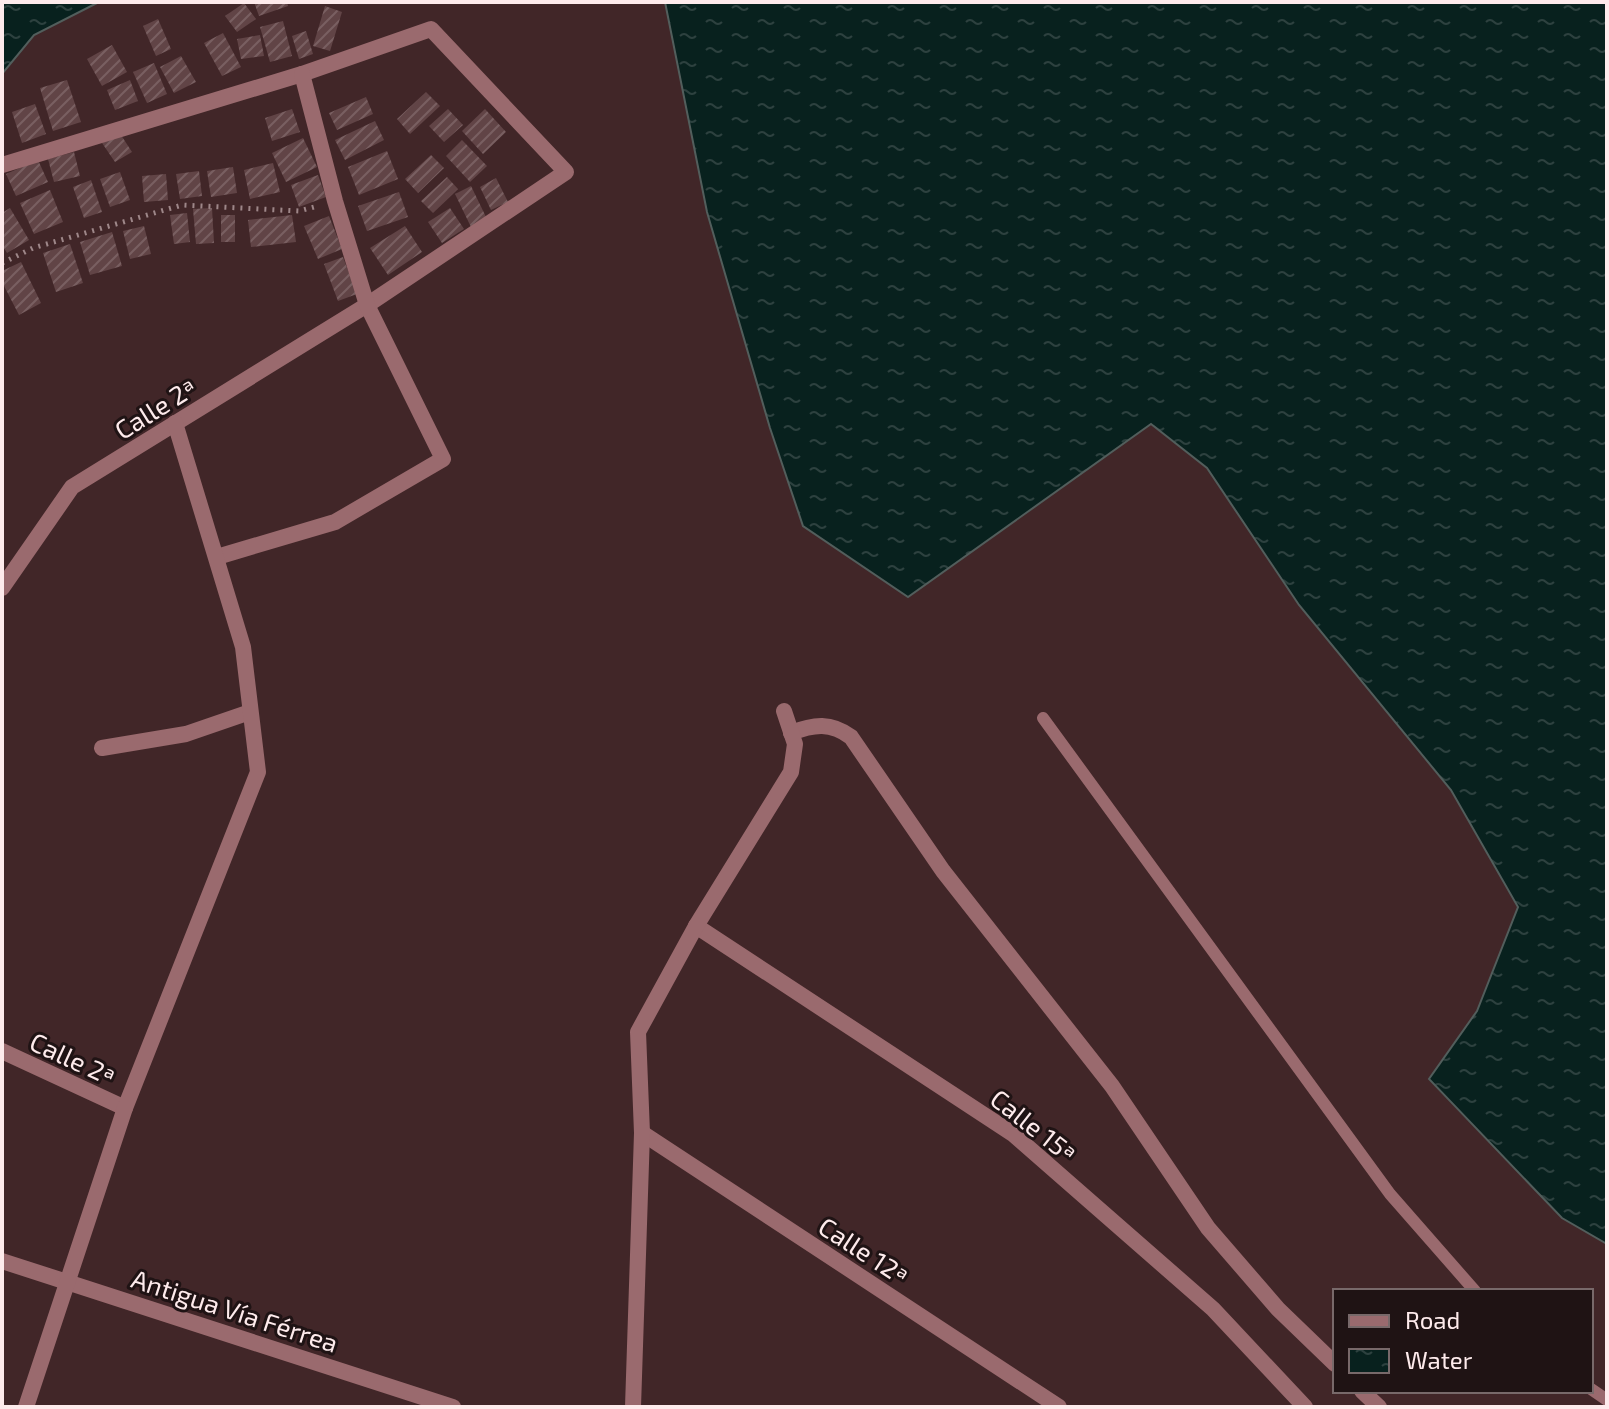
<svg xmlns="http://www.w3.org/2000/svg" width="1609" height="1409" viewBox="0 0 1609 1409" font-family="'Exo 2',sans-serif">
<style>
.water{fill:url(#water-ripples);stroke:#525e5c;stroke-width:2}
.building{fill:url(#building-hatch)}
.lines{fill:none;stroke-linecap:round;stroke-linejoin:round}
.path{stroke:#9e8789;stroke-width:5;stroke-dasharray:2 6;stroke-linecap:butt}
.lane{stroke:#9a6a6e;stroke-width:12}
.street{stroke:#9a6a6e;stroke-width:16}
.labels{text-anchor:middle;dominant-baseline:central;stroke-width:6;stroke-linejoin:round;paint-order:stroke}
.street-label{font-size:26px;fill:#feebec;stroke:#1f1314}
</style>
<defs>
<pattern id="water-ripples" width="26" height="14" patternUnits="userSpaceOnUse" patternTransform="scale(2)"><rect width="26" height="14" fill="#08211e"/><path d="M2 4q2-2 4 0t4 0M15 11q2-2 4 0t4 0" fill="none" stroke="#2d413f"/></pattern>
<pattern id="building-hatch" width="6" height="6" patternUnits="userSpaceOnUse" patternTransform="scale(2)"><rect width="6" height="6" fill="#614446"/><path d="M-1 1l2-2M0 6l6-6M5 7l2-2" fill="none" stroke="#795f61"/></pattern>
</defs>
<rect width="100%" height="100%" fill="#412628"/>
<!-- water -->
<g class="water">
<polygon points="2,2 99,2 34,35 2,74"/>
<polygon points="665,2 1607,2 1607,1244 1562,1218 1429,1079 1477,1011 1518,907 1451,790 1299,605 1207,468 1151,424 908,597 803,526 770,428 707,212"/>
</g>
<!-- building -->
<g class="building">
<polygon points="254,2 287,2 288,6 259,16"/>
<polygon points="244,3 256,19 237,32 225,16"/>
<polygon points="325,6 342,12 330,51 313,46"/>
<polygon points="158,19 171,49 156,56 143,26"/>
<polygon points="283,21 292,56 270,62 260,27"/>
<polygon points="306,31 313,54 299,59 292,36"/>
<polygon points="223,33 241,67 222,76 204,43"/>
<polygon points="260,35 264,56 241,59 237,39"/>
<polygon points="112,45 127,72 102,86 87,59"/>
<polygon points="181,56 196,82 174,93 160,67"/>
<polygon points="154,63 167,94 147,103 133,72"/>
<polygon points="67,80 81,122 53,131 40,88"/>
<polygon points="130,80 138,101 115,110 107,90"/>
<polygon points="426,92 440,106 410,134 397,119"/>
<polygon points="366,97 373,114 337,130 329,113"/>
<polygon points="35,104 46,134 22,143 12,112"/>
<polygon points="292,109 300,132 272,141 265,118"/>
<polygon points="448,109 463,125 444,142 429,126"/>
<polygon points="485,109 506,132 483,154 462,131"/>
<polygon points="375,121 384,140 345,160 335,140"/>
<polygon points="119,132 132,152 115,162 102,143"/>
<polygon points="303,138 317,167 286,182 272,153"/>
<polygon points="462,140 487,166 470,182 446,156"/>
<polygon points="387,151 398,179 359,195 348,167"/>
<polygon points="74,152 80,176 54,182 48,159"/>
<polygon points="431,155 444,168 418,193 405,179"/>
<polygon points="38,160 48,182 16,196 6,174"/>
<polygon points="273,163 280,192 250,199 244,170"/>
<polygon points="233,167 237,193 211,197 207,171"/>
<polygon points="199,171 202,196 180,199 176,174"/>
<polygon points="120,172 130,200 110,207 100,179"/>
<polygon points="166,174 168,200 144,202 142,176"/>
<polygon points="318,175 326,197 299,207 291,185"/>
<polygon points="447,177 458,189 433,213 421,201"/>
<polygon points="496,178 508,202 491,210 480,187"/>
<polygon points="91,180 102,212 84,218 73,187"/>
<polygon points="471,186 487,219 471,227 455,194"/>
<polygon points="50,190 63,222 34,234 20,203"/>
<polygon points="399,192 408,217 367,231 358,206"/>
<polygon points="10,208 29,240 7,253 2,245 2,213"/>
<polygon points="212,208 214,243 196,244 193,209"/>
<polygon points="450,208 464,229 442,243 428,222"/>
<polygon points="187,213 190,242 174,244 170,215"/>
<rect x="221" y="215" width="14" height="27"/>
<polygon points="292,215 296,242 251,247 248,220"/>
<polygon points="329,216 342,249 318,259 304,226"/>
<polygon points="144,226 151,254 130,259 123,231"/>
<polygon points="405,226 422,252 388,275 370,248"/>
<polygon points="112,232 122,266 90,275 80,242"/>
<polygon points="70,244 83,283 56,292 43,253"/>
<polygon points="343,257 357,294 338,301 324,264"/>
<polygon points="21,262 41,303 19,315 2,282 2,271"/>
</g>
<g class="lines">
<!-- path -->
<polyline class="path" points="2,263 33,248 182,205 299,211 314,207"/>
<!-- lane -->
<g class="lane">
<polyline points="1043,718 1390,1194 1475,1291"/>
<polyline points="1591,1389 1607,1400"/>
</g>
<!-- street -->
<g class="street">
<polyline points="2,165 302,74 431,29 566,172 367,305 72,487 2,588"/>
<polyline points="217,557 335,522 443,459 367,305 335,201 302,74"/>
<path d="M791 733C814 724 831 722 851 737L943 871 1112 1086 1208 1228 1278 1309 1335 1364"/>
<polyline points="102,748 186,734 250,712"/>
<polyline points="696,926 1013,1134 1213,1309 1305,1407"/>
<polyline points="2,1051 125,1108"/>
<polyline points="642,1133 1059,1407"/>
<polyline points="2,1261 453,1407"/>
<polyline points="1362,1391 1379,1407"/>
<polyline points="26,1407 125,1108 258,772 243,647 175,423"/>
<polyline points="633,1407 642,1133 638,1032 696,926 791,772 795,744 784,711"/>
</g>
</g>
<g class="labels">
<!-- street labels -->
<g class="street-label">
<text transform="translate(155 408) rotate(-32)">Calle 2ª</text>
<text transform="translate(73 1058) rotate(25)">Calle 2ª</text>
<text transform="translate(1034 1125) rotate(38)">Calle 15ª</text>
<text transform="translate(864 1250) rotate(33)">Calle 12ª</text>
<text transform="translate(235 1310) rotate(18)">Antigua Vía Férrea</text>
</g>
</g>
<!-- border -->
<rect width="1609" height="1409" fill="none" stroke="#feebec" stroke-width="8"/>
<!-- legend -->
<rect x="1333" y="1289" width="260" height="104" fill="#1f1314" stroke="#78696a" stroke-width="2"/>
<rect x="1349" y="1315" width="40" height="12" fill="#9a6a6e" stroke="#78696a" stroke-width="2"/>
<text x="1405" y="1329" font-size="24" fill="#feebec">Road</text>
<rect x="1349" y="1349" width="40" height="24" fill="url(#water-ripples)" stroke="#78696a" stroke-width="2"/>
<text x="1405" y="1369" font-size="24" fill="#feebec">Water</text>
</svg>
